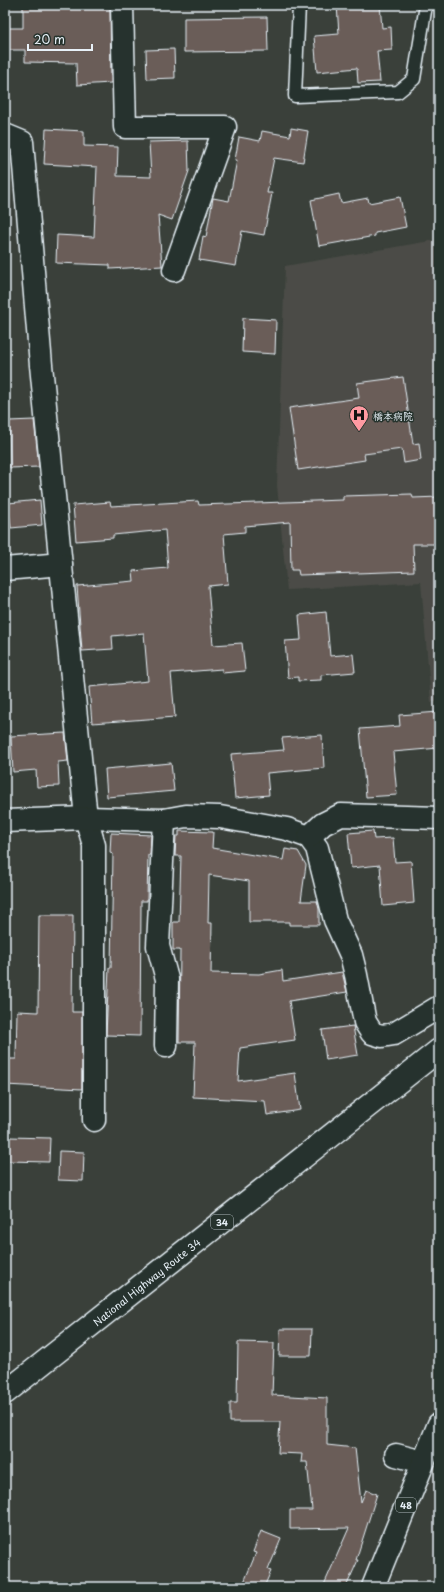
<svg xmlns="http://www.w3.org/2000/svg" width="444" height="1592" viewBox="0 0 444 1592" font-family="'Playpen Sans','Klee One',sans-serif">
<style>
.built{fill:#4b4c47}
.building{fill:#6a5d59;stroke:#e8f1f8}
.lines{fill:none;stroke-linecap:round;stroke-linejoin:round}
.service-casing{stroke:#e8f1f8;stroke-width:15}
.minor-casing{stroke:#e8f1f8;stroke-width:25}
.primary-casing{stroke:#e8f1f8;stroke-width:25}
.trunk-casing{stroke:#e8f1f8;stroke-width:25}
.service{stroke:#26332d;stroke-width:12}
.minor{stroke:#26332d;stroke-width:22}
.primary{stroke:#26332d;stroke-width:22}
.trunk{stroke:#26332d;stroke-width:22}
.labels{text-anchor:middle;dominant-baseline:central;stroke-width:3;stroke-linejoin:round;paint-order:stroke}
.shield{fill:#26332d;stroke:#aeb8bb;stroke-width:1}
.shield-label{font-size:9px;font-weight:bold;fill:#e8f1f8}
.poi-label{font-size:10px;font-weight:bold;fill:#e8f1f8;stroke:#26332d;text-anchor:start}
.street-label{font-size:10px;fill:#e8f1f8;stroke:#26332d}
</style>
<rect width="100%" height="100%" fill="#3a403a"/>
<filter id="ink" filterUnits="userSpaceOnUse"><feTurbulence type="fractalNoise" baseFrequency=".025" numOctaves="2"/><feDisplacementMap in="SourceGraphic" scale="8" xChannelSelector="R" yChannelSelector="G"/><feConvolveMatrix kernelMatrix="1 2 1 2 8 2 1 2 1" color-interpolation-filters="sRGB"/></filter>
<g filter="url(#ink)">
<!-- built -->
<polygon class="built" points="436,240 439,246 439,702 431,702 421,582 287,590 277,485 285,266"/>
<!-- building -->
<g class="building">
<polygon points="23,5 110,5 111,83 77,85 76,63 25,62 25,50 5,50 5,28 23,28"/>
<polygon points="337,5 380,5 382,28 391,27 392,50 377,51 380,82 358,83 357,68 317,72 314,36 339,34"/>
<polygon points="267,17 268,51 184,52 184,18"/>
<polygon points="174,49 175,78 147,79 146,50"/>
<polygon points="291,128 308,131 303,162 274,158 267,193 272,193 264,235 242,231 236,266 199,260 203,236 206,237 213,198 229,201 237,160 235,160 239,137 260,141 262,131 290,136"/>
<polygon points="46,129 84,131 84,146 118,147 117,176 151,177 149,142 188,141 189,171 172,220 158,215 162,266 110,269 110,265 56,263 57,235 94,237 97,167 44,164"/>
<polygon points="339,194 341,203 368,198 369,203 400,197 406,227 375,233 375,236 319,246 311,200"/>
<polygon points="243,318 276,320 275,354 242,352"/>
<polygon points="403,377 413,444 419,443 421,460 404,463 402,449 364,454 365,460 298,470 289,408 359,398 357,383"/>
<polygon points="34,420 39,467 10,468 9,421"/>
<polygon points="412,494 413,498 439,497 439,544 413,544 414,571 299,575 298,570 291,570 290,522 245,526 245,532 224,534 228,584 208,586 213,645 242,643 245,671 222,673 222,669 171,673 175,717 92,723 89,687 148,681 144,633 112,636 113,649 82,651 77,586 134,581 133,571 168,568 165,530 113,535 113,538 76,541 73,505 110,502 111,506 198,501 199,505 343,500 343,496"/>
<polygon points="40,500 42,525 11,528 8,503"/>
<polygon points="326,612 330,656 353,654 355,672 321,675 321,680 298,681 298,677 288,678 285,641 301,640 299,615"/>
<polygon points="439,712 439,748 393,752 397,795 366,797 360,729 400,726 399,715"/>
<polygon points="65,733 68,761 58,762 59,786 37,787 36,770 13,772 11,736"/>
<polygon points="322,735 324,768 267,773 269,795 235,798 231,754 284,750 282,738"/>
<polygon points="171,763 174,791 107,797 105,769"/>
<polygon points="179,831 213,832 212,848 283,860 285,849 298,851 306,865 301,901 317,901 319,909 319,925 289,925 289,922 249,922 249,881 209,875 208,923 212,923 211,973 259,974 282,970 283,981 342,972 347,992 289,1001 295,1040 240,1048 238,1081 295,1073 300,1110 267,1115 265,1101 193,1097 195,1042 179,1042 180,950 173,950 173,922 179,922 181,856 175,856 176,836 179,836"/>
<polygon points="373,831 374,839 393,838 395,862 411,861 414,903 383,906 380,865 351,868 348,833"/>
<polygon points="111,833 151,835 150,855 148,855 147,901 141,901 140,1036 106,1035 109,968 111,968 113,854 110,853"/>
<polygon points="39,915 73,915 72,1012 82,1012 82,1089 5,1085 5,1059 16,1059 17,1011 38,1012"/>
<polygon points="353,1026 358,1055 326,1060 322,1030"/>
<polygon points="9,1137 50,1138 49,1162 8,1161"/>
<polygon points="59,1151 84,1152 83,1181 58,1180"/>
<polygon points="280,1329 312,1329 311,1356 279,1356"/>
<polygon points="238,1342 274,1343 272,1395 327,1398 327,1445 355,1448 361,1502 366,1490 377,1494 356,1560 358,1560 346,1587 323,1587 349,1528 290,1529 290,1510 312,1510 307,1462 301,1462 302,1454 278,1453 280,1422 230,1422 230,1403 237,1403"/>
<polygon points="261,1531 281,1539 268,1570 271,1571 264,1587 242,1587 256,1553 253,1552"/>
</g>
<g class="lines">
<!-- service casing -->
<g class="service-casing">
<polyline id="service" points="299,5 295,96 398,92 414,79 426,5"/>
</g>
<!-- minor casing -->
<g class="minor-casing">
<g id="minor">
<polyline points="122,5 125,127 225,127 174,270"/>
<polyline points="5,135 22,142 41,365 86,818 94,845 94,1120"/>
<polyline points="5,569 61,564"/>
<polyline points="164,820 158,946 167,979 166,1046"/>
<polyline points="5,821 86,818 164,820 186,816 220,817 287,829 309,837 317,848 335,920 351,955 356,975 365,1022 372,1033 382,1036 394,1034 439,1007"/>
<polyline points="309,837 323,824 341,815 439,818"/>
<polyline points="396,1455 423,1462"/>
</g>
</g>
<!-- primary casing -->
<g class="primary-casing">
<polyline id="primary" points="373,1587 439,1424"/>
</g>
<!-- trunk casing -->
<g class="trunk-casing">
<g id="trunk">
<path id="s1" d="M5 1393 439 1050"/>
</g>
</g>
<!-- service -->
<use href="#service" class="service"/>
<!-- minor -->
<use href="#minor" class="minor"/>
<!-- primary -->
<use href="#primary" class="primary"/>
<!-- trunk -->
<use href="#trunk" class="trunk"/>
</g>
</g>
<!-- icons -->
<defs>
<g id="hospital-pin" transform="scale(1)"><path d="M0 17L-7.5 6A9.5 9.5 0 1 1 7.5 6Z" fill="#ff9aa2" stroke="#26332d"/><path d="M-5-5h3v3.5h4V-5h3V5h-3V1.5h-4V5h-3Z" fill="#111"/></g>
</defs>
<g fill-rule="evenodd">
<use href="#hospital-pin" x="359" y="415"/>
</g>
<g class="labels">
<!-- shield labels -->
<g class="shield">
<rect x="211" y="1215" width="22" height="14" rx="3"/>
<rect x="396" y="1498" width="20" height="14" rx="3"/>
</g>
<g class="shield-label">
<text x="222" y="1222">34</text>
<text x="406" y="1505">48</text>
</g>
<!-- poi labels -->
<g class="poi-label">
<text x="373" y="415">橋本病院</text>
</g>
<!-- street labels -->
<g class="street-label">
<text stroke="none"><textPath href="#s1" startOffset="180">National Highway Route 34</textPath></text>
</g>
</g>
<!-- margin -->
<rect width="444" height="1592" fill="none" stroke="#26332d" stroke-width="20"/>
<rect x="10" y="10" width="424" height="1572" fill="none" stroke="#e8f1f8" stroke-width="1.5" filter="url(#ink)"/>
<!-- scale -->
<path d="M28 44v6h64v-6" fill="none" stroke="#e8f1f8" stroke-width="2"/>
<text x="34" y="44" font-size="12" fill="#e8f1f8" stroke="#26332d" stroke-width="3" paint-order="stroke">20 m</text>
</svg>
